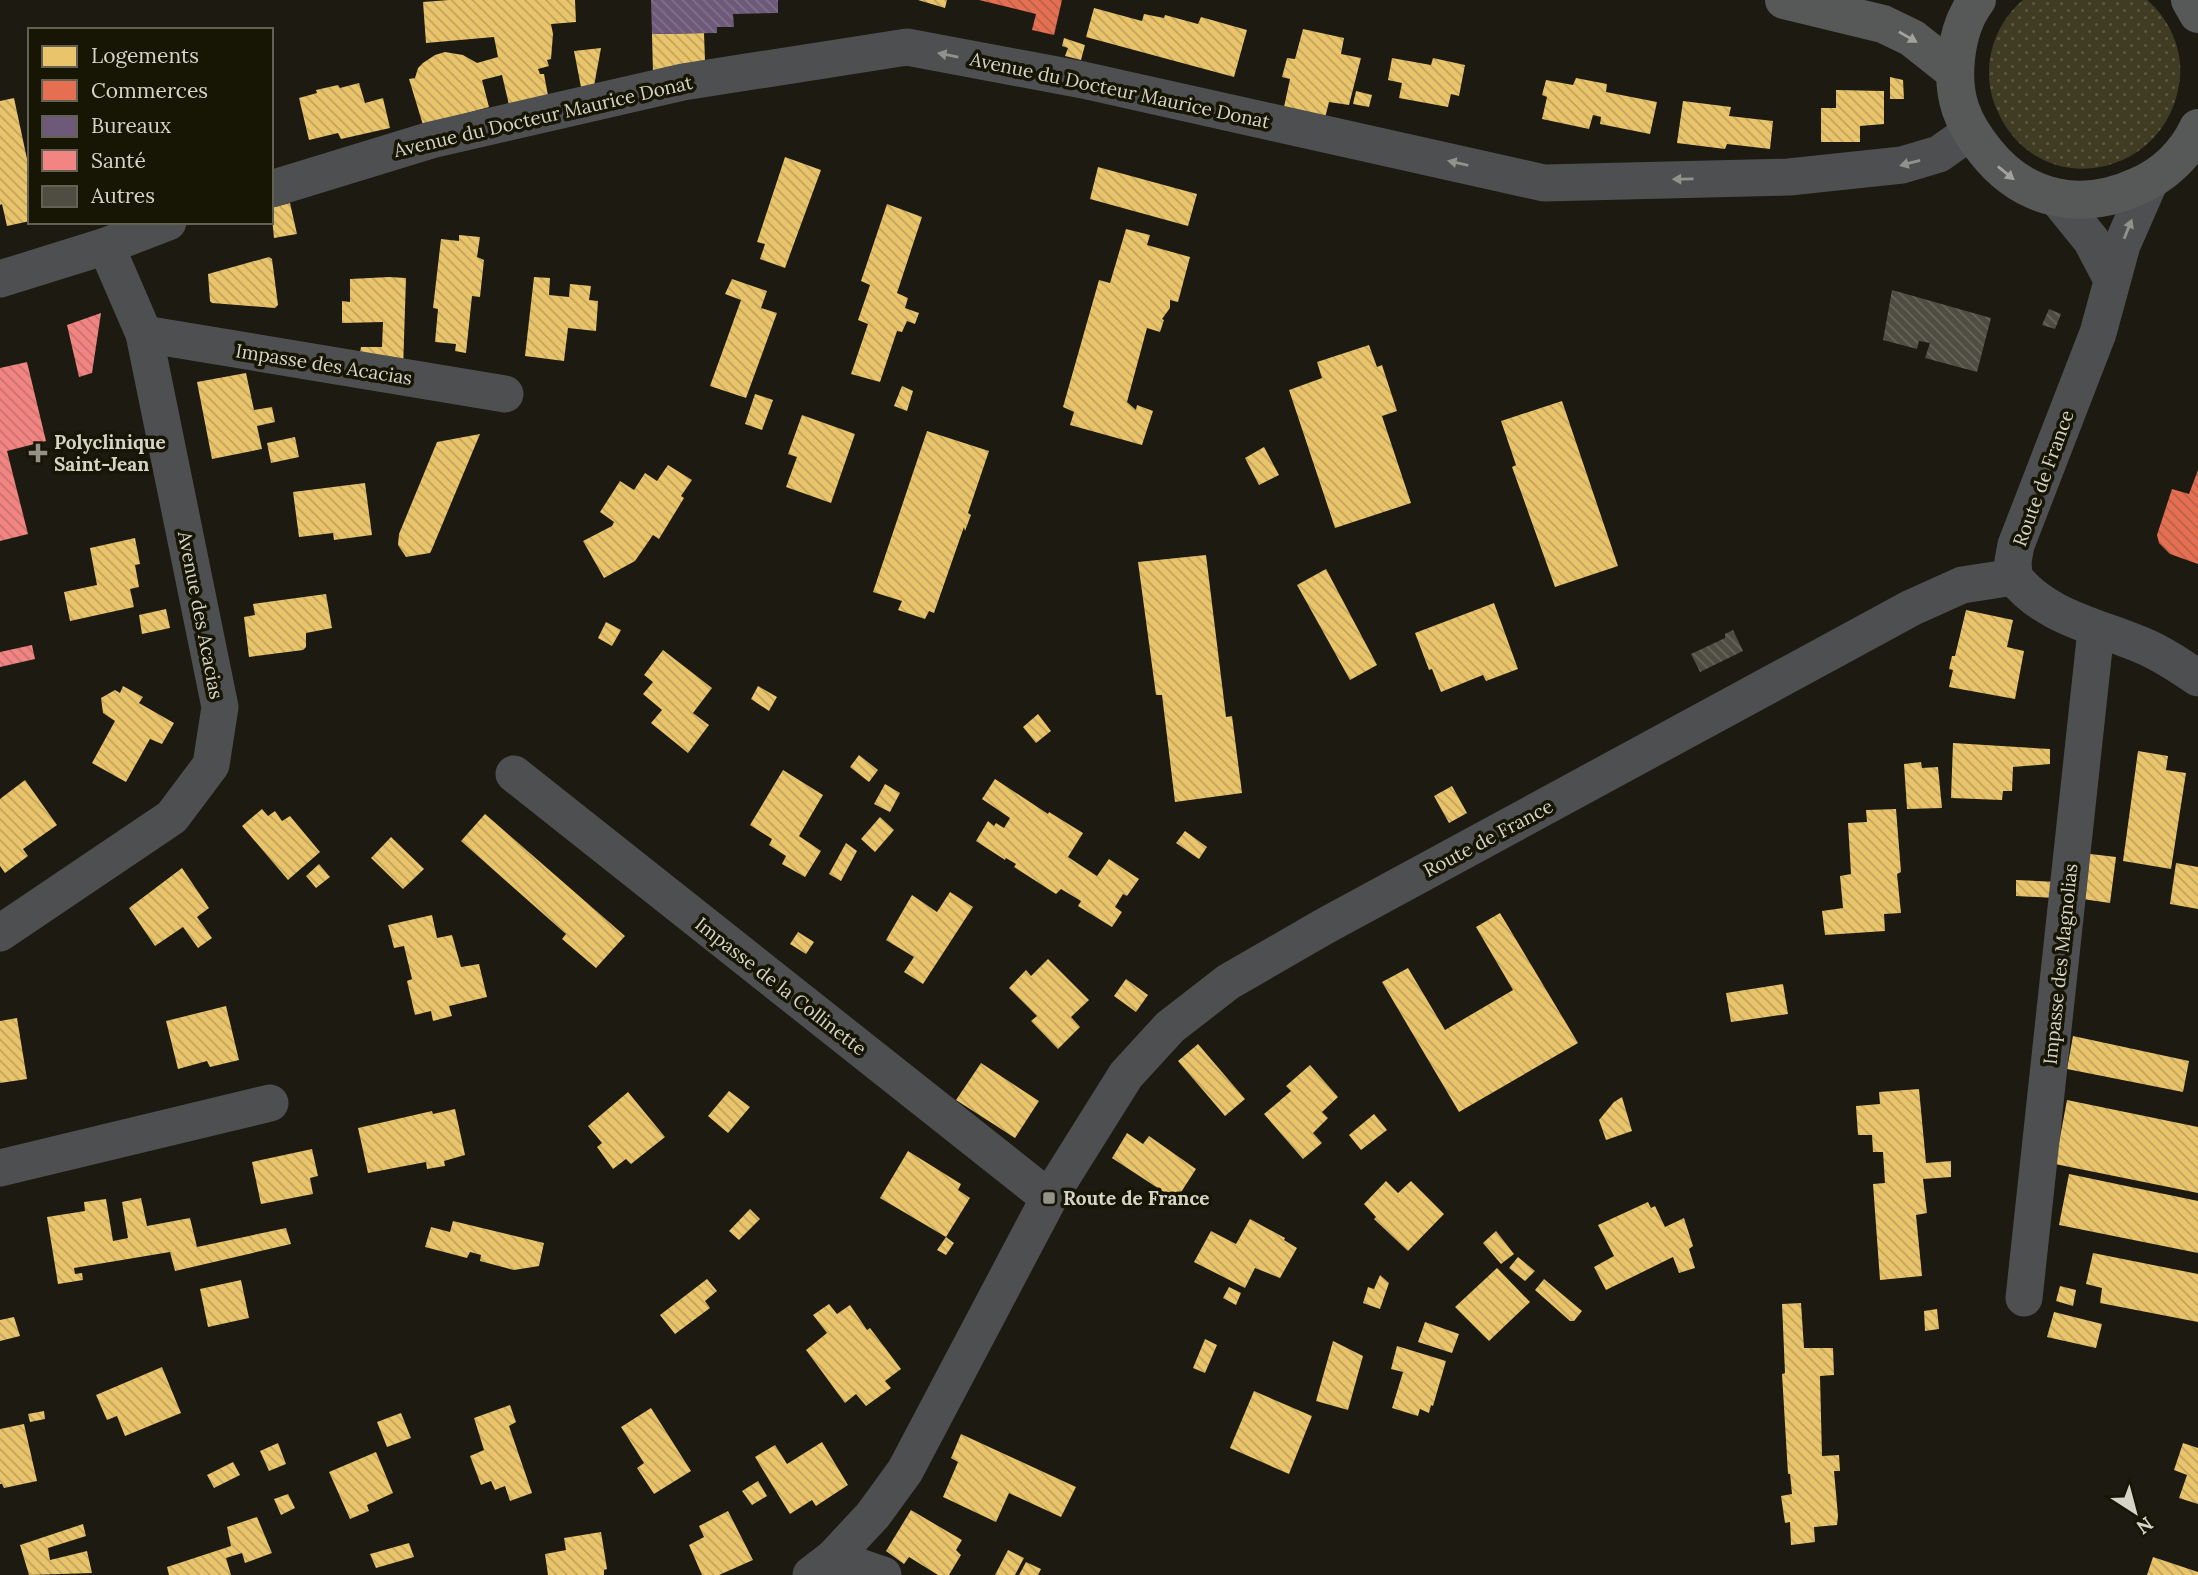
<svg xmlns="http://www.w3.org/2000/svg" width="2198" height="1575" viewBox="0 0 2198 1575" font-family="Lora,serif">
<style>
.park{fill:url(#park-dots)}
.homes{fill:url(#homes-back-hatch)}
.shops{fill:url(#shops-back-hatch)}
.offices{fill:url(#offices-back-hatch)}
.health{fill:url(#health-back-hatch)}
.building{fill:url(#building-back-hatch)}
.lines{fill:none;stroke-linecap:round;stroke-linejoin:round}
.minor{stroke:#4d4f50;stroke-width:37}
.primary{stroke:#575858;stroke-width:38}
.oneway{fill:#a3a29c}
.oneway2{fill:#92928c}
.poi-dot{fill:#959389;stroke:#171504;stroke-width:2.5}
.labels{text-anchor:middle;dominant-baseline:central;stroke-width:7;stroke-linejoin:round;paint-order:stroke}
.street-label{font-size:19px;fill:#d6d4c9;stroke:#171504}
.poi-label{font-size:19px;font-weight:bold;fill:#d6d4c9;stroke:#171504;text-anchor:start}
</style>
<defs>
<pattern id="park-dots" width="8" height="8" patternUnits="userSpaceOnUse" patternTransform="scale(1.75)"><rect width="8" height="8" fill="#3f3c23"/><path d="M2 2h.1M6 6h.1" fill="none" stroke="#5a5742" stroke-width="1.8" stroke-linecap="round"/></pattern>
<pattern id="homes-back-hatch" width="6" height="6" patternUnits="userSpaceOnUse" patternTransform="scale(1.75)"><rect width="6" height="6" fill="#e9c46a"/><path d="M-1 5l2 2M0 0l6 6M5-1l2 2" fill="none" stroke="#bfa35e"/></pattern>
<pattern id="shops-back-hatch" width="6" height="6" patternUnits="userSpaceOnUse" patternTransform="scale(1.75)"><rect width="6" height="6" fill="#e76f51"/><path d="M-1 5l2 2M0 0l6 6M5-1l2 2" fill="none" stroke="#b5614b"/></pattern>
<pattern id="offices-back-hatch" width="6" height="6" patternUnits="userSpaceOnUse" patternTransform="scale(1.75)"><rect width="6" height="6" fill="#6d597a"/><path d="M-1 5l2 2M0 0l6 6M5-1l2 2" fill="none" stroke="#81708c"/></pattern>
<pattern id="health-back-hatch" width="6" height="6" patternUnits="userSpaceOnUse" patternTransform="scale(1.75)"><rect width="6" height="6" fill="#f28482"/><path d="M-1 5l2 2M0 0l6 6M5-1l2 2" fill="none" stroke="#c67370"/></pattern>
<pattern id="building-back-hatch" width="6" height="6" patternUnits="userSpaceOnUse" patternTransform="scale(1.75)"><rect width="6" height="6" fill="#4f4d42"/><path d="M-1 5l2 2M0 0l6 6M5-1l2 2" fill="none" stroke="#68665c"/></pattern>
</defs>
<rect width="100%" height="100%" fill="#1c1a11"/>
<!-- park -->
<path class="park" d="M2023 0H2147C2171 20 2185 54 2179 85 2163 181 2036 201 1997 110 1989 92 1987 73 1991 53 1996 32 2006 14 2023 0Z"/>
<!-- homes -->
<g class="homes">
<polygon points="449,0 575,0 576,22 551,24 553,34 551,59 547,60 549,66 538,69 540,74 544,74 549,101 509,105 502,75 482,80 489,107 423,125 409,79 415,78 418,68 423,63 435,55 445,52 463,55 477,63 498,57 494,37 426,43 423,2"/>
<polygon points="918,0 947,0 945,8"/>
<polygon points="1094,8 1142,21 1144,14 1164,18 1165,15 1198,24 1201,17 1247,30 1234,77 1086,37"/>
<polygon points="1303,29 1344,38 1341,54 1361,58 1349,105 1329,102 1325,118 1284,107 1290,79 1282,77 1287,58 1295,59"/>
<polygon points="704,33 705,61 653,74 652,34"/>
<polygon points="1064,38 1085,45 1081,60 1065,56 1068,48 1062,46"/>
<polygon points="601,48 594,86 581,87 574,51"/>
<polygon points="1392,58 1431,65 1433,58 1465,65 1459,96 1451,94 1448,107 1399,98 1402,83 1388,80"/>
<polygon points="1890,77 1903,80 1904,99 1890,99"/>
<polygon points="1576,78 1607,84 1606,92 1657,102 1650,134 1600,124 1601,117 1593,115 1589,129 1542,119 1547,97 1542,95 1546,80 1573,85"/>
<polygon points="359,83 365,103 383,98 390,128 341,139 338,133 309,140 299,98 317,93 316,90 338,85 340,88"/>
<polygon points="1836,90 1884,91 1884,124 1860,126 1860,142 1821,142 1821,108 1836,108"/>
<polygon points="1356,91 1372,95 1369,107 1353,104"/>
<polygon points="14,98 27,159 30,160 30,221 7,226 2,204 0,205 0,101"/>
<polygon points="1683,101 1731,107 1729,116 1773,121 1770,149 1727,144 1725,149 1677,143"/>
<polygon points="785,157 821,170 785,268 760,259 765,244 757,242"/>
<polygon points="1098,167 1197,194 1188,226 1090,199"/>
<polygon points="290,203 297,234 274,238 271,208"/>
<polygon points="887,204 922,217 897,293 908,298 905,308 919,313 915,324 907,321 902,332 897,331 880,382 851,374 868,324 858,320 870,285 861,281"/>
<polygon points="1126,229 1150,235 1147,245 1190,257 1178,302 1170,300 1170,308 1162,319 1164,320 1160,332 1147,328 1127,402 1136,410 1137,405 1153,411 1142,445 1070,425 1074,412 1063,407 1099,280 1110,283"/>
<polygon points="459,235 480,237 477,257 484,260 480,297 472,296 466,353 455,351 456,344 435,342 438,309 433,308 441,239 459,241"/>
<polygon points="269,257 272,259 278,305 275,308 212,303 210,301 208,274"/>
<polygon points="389,277 406,278 403,370 358,363 361,347 382,347 383,322 342,323 342,301 350,302 350,279"/>
<polygon points="534,277 550,278 549,295 569,297 570,284 591,286 589,300 598,301 596,331 568,328 564,361 525,356"/>
<polygon points="732,279 767,291 761,308 777,313 746,398 710,386 741,300 725,294"/>
<polygon points="1369,345 1377,367 1382,365 1397,411 1382,416 1411,503 1335,528 1289,390 1322,378 1317,362"/>
<polygon points="246,373 254,410 272,407 275,422 257,426 262,449 212,459 197,382"/>
<polygon points="902,386 913,391 907,411 894,406"/>
<polygon points="755,394 773,400 762,430 745,424"/>
<polygon points="1562,401 1618,566 1555,587 1512,467 1516,465 1501,421"/>
<polygon points="802,415 855,434 831,503 786,487 797,457 788,454"/>
<polygon points="927,431 989,451 968,513 971,515 965,531 964,527 934,613 929,611 925,619 898,610 902,601 873,592"/>
<polygon points="480,434 432,549 430,553 406,557 398,545 399,534 437,442"/>
<polygon points="295,437 299,457 271,463 267,443"/>
<polygon points="1264,447 1279,475 1259,485 1245,458"/>
<polygon points="668,465 692,480 681,496 684,498 659,539 653,535 635,561 604,578 583,541 612,526 614,522 600,512 620,481 634,490 645,473 657,481"/>
<polygon points="365,483 372,535 334,540 333,533 299,537 293,492"/>
<polygon points="135,538 140,564 135,565 139,587 130,589 134,607 70,621 64,592 97,585 90,548"/>
<polygon points="1206,555 1226,717 1232,716 1242,793 1175,802 1162,695 1156,695 1138,562"/>
<polygon points="1326,569 1377,665 1350,680 1297,585"/>
<polygon points="326,594 332,628 306,633 306,647 303,650 249,657 244,617 255,615 253,604"/>
<polygon points="1494,603 1518,669 1486,681 1483,675 1441,692 1432,669 1429,670 1415,633"/>
<polygon points="166,609 170,628 142,634 139,615"/>
<polygon points="1966,610 2013,620 2007,647 2024,651 2015,699 1949,687 1953,670 1949,669 1952,656 1955,656"/>
<polygon points="606,622 621,630 612,646 598,638"/>
<polygon points="663,650 712,688 693,713 709,725 688,753 651,723 662,710 643,694 653,682 644,675"/>
<polygon points="123,686 143,697 139,703 174,723 162,744 150,739 126,782 92,763 115,721 103,713 101,698 115,690 120,693"/>
<polygon points="758,686 777,697 769,711 751,699"/>
<polygon points="1038,714 1051,731 1036,743 1023,727"/>
<polygon points="1953,743 2050,749 2050,764 2013,767 2012,791 2003,791 2002,800 1951,798"/>
<polygon points="2138,751 2168,756 2166,770 2186,773 2171,869 2123,861"/>
<polygon points="859,755 878,770 869,782 850,767"/>
<polygon points="1921,762 1922,768 1938,767 1942,808 1907,809 1904,764"/>
<polygon points="783,770 823,795 799,836 821,851 805,877 782,864 786,856 769,845 772,839 750,825"/>
<polygon points="995,779 1048,814 1049,812 1083,833 1068,857 1097,876 1109,859 1139,879 1127,896 1123,894 1115,907 1122,912 1112,927 1078,906 1081,901 1061,889 1056,894 1014,867 1016,864 1006,858 1005,860 976,841 988,821 994,826 996,823 1004,828 1010,818 982,799"/>
<polygon points="25,780 57,825 23,849 28,856 5,873 0,866 0,799"/>
<polygon points="885,784 900,793 890,812 874,804"/>
<polygon points="1452,786 1467,813 1449,823 1434,796"/>
<polygon points="262,809 268,816 275,811 282,821 290,816 320,852 288,880 242,826"/>
<polygon points="1896,809 1901,872 1897,874 1901,913 1884,914 1885,931 1825,935 1822,911 1843,908 1840,876 1851,874 1848,823 1867,822 1866,810"/>
<polygon points="485,814 625,936 596,968 562,939 566,934 461,841"/>
<polygon points="880,817 894,830 875,852 861,839"/>
<polygon points="1185,831 1207,847 1199,859 1176,843"/>
<polygon points="391,837 424,869 403,889 371,858"/>
<polygon points="846,843 857,851 841,881 829,874"/>
<polygon points="2082,853 2116,857 2110,903 2076,898"/>
<polygon points="2176,863 2198,867 2198,909 2170,904"/>
<polygon points="319,864 330,877 316,888 306,876"/>
<polygon points="182,868 209,908 197,917 212,938 198,948 183,927 155,946 129,908"/>
<polygon points="2016,880 2058,882 2056,898 2016,896"/>
<polygon points="950,892 973,907 923,984 904,972 914,957 886,940 912,895 937,912"/>
<polygon points="1500,913 1578,1043 1459,1112 1382,982 1408,968 1445,1030 1513,990 1476,927"/>
<polygon points="432,915 437,938 452,935 461,967 479,964 487,997 449,1006 452,1016 433,1021 431,1011 415,1015 407,981 412,979 404,946 394,948 388,925"/>
<polygon points="798,932 814,942 806,954 790,944"/>
<polygon points="1048,959 1089,1000 1071,1017 1080,1027 1058,1049 1031,1021 1037,1016 1009,988 1026,970 1031,976"/>
<polygon points="1126,979 1148,995 1136,1012 1114,996"/>
<polygon points="1783,984 1788,1014 1731,1022 1726,993"/>
<polygon points="226,1006 239,1060 210,1067 207,1061 178,1069 166,1021"/>
<polygon points="17,1018 27,1079 0,1083 0,1021"/>
<polygon points="2073,1036 2189,1061 2183,1092 2067,1069"/>
<polygon points="1198,1044 1245,1099 1225,1116 1178,1061"/>
<polygon points="981,1063 1039,1101 1015,1138 956,1100"/>
<polygon points="1310,1065 1338,1097 1322,1112 1328,1118 1313,1133 1322,1143 1303,1159 1264,1114 1291,1091 1286,1086"/>
<polygon points="1919,1089 1926,1163 1951,1161 1951,1177 1923,1179 1927,1213 1916,1215 1922,1276 1880,1280 1873,1184 1885,1183 1883,1152 1873,1152 1872,1135 1858,1135 1856,1106 1880,1104 1879,1092"/>
<polygon points="729,1091 750,1107 728,1133 708,1116"/>
<polygon points="628,1092 665,1137 631,1164 626,1159 613,1169 597,1147 602,1143 588,1126"/>
<polygon points="1622,1097 1632,1131 1606,1140 1599,1120 1614,1102"/>
<polygon points="2067,1100 2198,1127 2198,1193 2055,1164"/>
<polygon points="455,1109 465,1155 444,1161 445,1166 427,1169 426,1162 368,1173 358,1128 432,1111 433,1114"/>
<polygon points="1374,1114 1387,1130 1361,1150 1349,1135"/>
<polygon points="1127,1133 1143,1144 1149,1136 1196,1169 1176,1200 1112,1158"/>
<polygon points="312,1149 318,1176 310,1178 313,1194 261,1204 252,1162"/>
<polygon points="908,1151 961,1184 958,1190 970,1198 946,1237 954,1243 946,1255 937,1250 946,1237 880,1198"/>
<polygon points="2069,1174 2198,1201 2198,1253 2059,1225"/>
<polygon points="1386,1181 1398,1193 1411,1181 1444,1214 1408,1251 1374,1219 1376,1217 1364,1204"/>
<polygon points="141,1198 147,1226 190,1218 197,1247 286,1228 291,1244 175,1271 170,1252 74,1268 75,1274 82,1273 83,1280 58,1284 47,1217 85,1211 84,1202 106,1199 113,1241 128,1238 122,1202"/>
<polygon points="1648,1202 1651,1208 1655,1206 1665,1227 1684,1218 1693,1246 1689,1249 1695,1268 1679,1273 1673,1257 1606,1290 1594,1267 1614,1256 1598,1225"/>
<polygon points="750,1209 760,1219 739,1240 729,1231"/>
<polygon points="1250,1219 1285,1238 1284,1240 1297,1248 1280,1278 1255,1268 1245,1288 1194,1262 1211,1231 1236,1244"/>
<polygon points="453,1221 544,1243 539,1266 514,1270 480,1261 481,1255 470,1252 467,1258 425,1247 431,1227 450,1232"/>
<polygon points="1496,1231 1514,1254 1501,1264 1483,1243"/>
<polygon points="2093,1253 2198,1274 2198,1322 2100,1303 2102,1288 2086,1284"/>
<polygon points="1518,1257 1535,1271 1525,1281 1509,1268"/>
<polygon points="1497,1268 1530,1302 1489,1341 1455,1307"/>
<polygon points="1380,1275 1389,1283 1380,1309 1363,1303 1368,1287 1374,1289"/>
<polygon points="707,1279 717,1291 705,1301 710,1308 675,1334 660,1315"/>
<polygon points="1544,1279 1582,1311 1574,1321 1570,1321 1535,1290"/>
<polygon points="241,1280 249,1318 208,1327 200,1289"/>
<polygon points="2060,1286 2076,1290 2073,1306 2056,1301"/>
<polygon points="1229,1287 1241,1293 1236,1305 1223,1298"/>
<polygon points="1801,1303 1804,1348 1833,1348 1834,1375 1820,1376 1822,1456 1839,1455 1840,1471 1834,1471 1838,1516 1837,1525 1814,1527 1815,1542 1791,1545 1790,1522 1785,1523 1781,1496 1792,1494 1790,1474 1788,1474 1782,1374 1785,1373 1782,1304"/>
<polygon points="829,1304 837,1314 850,1305 867,1330 870,1328 901,1369 885,1381 891,1388 866,1406 856,1394 845,1403 806,1350 827,1333 813,1315"/>
<polygon points="1937,1309 1939,1329 1925,1331 1924,1311"/>
<polygon points="2054,1312 2102,1324 2096,1348 2047,1337"/>
<polygon points="14,1317 20,1336 0,1341 0,1320"/>
<polygon points="1425,1322 1459,1334 1452,1353 1418,1342"/>
<polygon points="1205,1339 1217,1345 1205,1373 1193,1368"/>
<polygon points="1333,1341 1363,1356 1348,1410 1316,1401"/>
<polygon points="1397,1346 1446,1361 1433,1406 1431,1405 1429,1413 1420,1409 1418,1416 1392,1408 1403,1372 1391,1369"/>
<polygon points="162,1367 181,1413 125,1436 117,1416 107,1420 96,1395"/>
<polygon points="1254,1391 1312,1416 1289,1474 1230,1448"/>
<polygon points="510,1405 516,1422 509,1426 532,1493 510,1501 505,1486 495,1490 491,1481 481,1485 470,1456 484,1450 474,1418"/>
<polygon points="651,1408 691,1471 654,1494 637,1468 644,1463 621,1427"/>
<polygon points="44,1411 45,1419 30,1422 28,1414"/>
<polygon points="401,1413 411,1438 387,1447 377,1422"/>
<polygon points="24,1424 37,1481 4,1488 2,1484 0,1484 0,1429"/>
<polygon points="961,1434 1076,1487 1061,1517 1009,1493 996,1522 943,1497 958,1462 951,1458"/>
<polygon points="822,1442 848,1485 816,1506 812,1500 790,1514 755,1457 775,1445 787,1464"/>
<polygon points="278,1443 286,1464 269,1471 260,1451"/>
<polygon points="2183,1443 2198,1448 2198,1504 2179,1498 2187,1475 2174,1470"/>
<polygon points="376,1452 393,1493 367,1505 369,1511 350,1519 329,1472"/>
<polygon points="233,1462 240,1475 214,1488 207,1475"/>
<polygon points="758,1481 767,1496 752,1505 742,1491"/>
<polygon points="288,1494 295,1508 281,1515 274,1499"/>
<polygon points="911,1510 962,1540 956,1550 961,1555 949,1575 938,1575 909,1557 904,1564 886,1551"/>
<polygon points="728,1511 753,1560 719,1575 702,1575 689,1545 704,1537 699,1526"/>
<polygon points="257,1517 272,1553 245,1563 242,1553 226,1558 231,1575 169,1575 167,1567 231,1546 227,1527"/>
<polygon points="83,1524 86,1536 48,1548 50,1560 87,1551 92,1573 29,1575 20,1545"/>
<polygon points="601,1532 607,1569 604,1570 604,1575 548,1575 545,1554 566,1550 564,1538"/>
<polygon points="409,1543 414,1557 376,1568 370,1554"/>
<polygon points="1008,1550 1024,1558 1015,1575 995,1575"/>
<polygon points="2153,1557 2198,1572 2198,1575 2147,1575"/>
<polygon points="1026,1562 1041,1569 1038,1575 1019,1575"/>
</g>
<!-- shops -->
<g class="shops">
<polygon points="979,0 1062,0 1054,35 1032,30 1036,14"/>
<polygon points="2198,470 2198,564 2170,554 2159,543 2157,535 2172,489 2189,494"/>
</g>
<!-- offices -->
<polygon class="offices" points="651,0 778,0 778,13 733,14 734,27 717,27 717,33 652,34"/>
<!-- health -->
<g class="health">
<polygon points="101,313 92,373 79,377 67,325"/>
<polygon points="27,362 46,441 7,451 28,534 0,541 0,368"/>
<polygon points="32,645 35,659 0,667 0,652"/>
</g>
<!-- building -->
<g class="building">
<polygon points="1892,290 1991,318 1977,372 1925,358 1930,343 1919,341 1917,349 1883,340"/>
<polygon points="2049,309 2061,314 2055,329 2042,325"/>
<polygon points="1733,630 1743,651 1700,672 1691,654 1725,638 1725,634"/>
</g>
<g class="lines">
<!-- minor -->
<g class="minor">
<polyline points="271,189 431,140 683,82 907,47 1083,80 1544,183 1789,177 1902,165 1939,154 1970,132"/>
<polyline points="2057,198 2091,240 2111,278"/>
<polyline points="0,279 106,246 168,222"/>
<polyline points="144,334 505,394"/>
<polyline points="2014,577 2013,561 2016,545 2098,333 2122,245 2150,181"/>
<path d="M2014 577C2045 618 2101 627 2146 647 2164 655 2182 667 2198 678"/>
<polyline points="514,774 1049,1198"/>
<polyline points="0,933 172,817 211,765 220,707 144,334 106,246"/>
<polyline points="0,1168 270,1103"/>
<polyline points="2024,1298 2096,630"/>
<polyline points="833,1558 883,1575"/>
<polyline points="811,1575 833,1558 873,1515 905,1471 1049,1198 1126,1075 1170,1027 1228,982 1325,926 1911,608 1962,585 2014,577"/>
</g>
<!-- primary -->
<g class="primary">
<polyline points="1784,0 1883,24 1912,38 1955,72"/>
<path d="M1977 0C1964 17 1958 38 1956 59 1952 97 1962 123 1986 152 2025 201 2082 212 2138 186 2164 175 2186 154 2198 128"/>
<polyline points="2190,0 2198,14"/>
</g>
</g>
<!-- one-way arrows -->
<defs><path id="oneway-solid" d="M-6-.8H1V-3.2L6.5 0L1 3.2V.8H-6Z" transform="scale(1.75)"/></defs>
<g class="oneway">
<use href="#oneway-solid" transform="translate(1908 37) rotate(30)"/>
<use href="#oneway-solid" transform="translate(2006 173) rotate(39)"/>
</g>
<g class="oneway2">
<use href="#oneway-solid" transform="translate(948 55) rotate(-169)"/>
<use href="#oneway-solid" transform="translate(1458 163) rotate(-167)"/>
<use href="#oneway-solid" transform="translate(1910 163) rotate(165)"/>
<use href="#oneway-solid" transform="translate(1683 179) rotate(179)"/>
<use href="#oneway-solid" transform="translate(2128 229) rotate(-68)"/>
</g>
<!-- markers -->
<g class="poi-dot">
<path d="M34.5 442.5h7v7h7v7h-7v7h-7v-7h-7v-7h7z"/>
<rect x="1042" y="1191" width="14" height="14" rx="3.5"/>
</g>
<g class="labels">
<!-- street labels -->
<g class="street-label">
<text transform="translate(1120 90) rotate(12)">Avenue du Docteur Maurice Donat</text>
<text transform="translate(543 116) rotate(-13)">Avenue du Docteur Maurice Donat</text>
<text transform="translate(324 364) rotate(9)">Impasse des Acacias</text>
<text transform="translate(2043 478) rotate(-70)">Route de France</text>
<text transform="translate(201 615) rotate(79)">Avenue des Acacias</text>
<text transform="translate(1488 838) rotate(-28)">Route de France</text>
<text transform="translate(2060 964) rotate(-84)">Impasse des Magnolias</text>
<text transform="translate(781 986) rotate(38)">Impasse de la Collinette</text>
</g>
<!-- poi labels -->
<g class="poi-label">
<text x="54" y="442">Polyclinique<tspan x="54" dy="22">Saint-Jean</tspan></text>
<text x="1063" y="1198">Route de France</text>
</g>
</g>
<!-- legend -->
<rect x="28" y="28" width="245" height="196" fill="#171504" stroke="#636153" stroke-width="2"/>
<rect x="42" y="46" width="35" height="21" fill="#e9c46a" stroke="#636153" stroke-width="2"/>
<text x="91" y="63" font-size="21" fill="#d6d4c9">Logements</text>
<rect x="42" y="80" width="35" height="21" fill="#e76f51" stroke="#636153" stroke-width="2"/>
<text x="91" y="98" font-size="21" fill="#d6d4c9">Commerces</text>
<rect x="42" y="116" width="35" height="21" fill="#6d597a" stroke="#636153" stroke-width="2"/>
<text x="91" y="133" font-size="21" fill="#d6d4c9">Bureaux</text>
<rect x="42" y="150" width="35" height="21" fill="#f28482" stroke="#636153" stroke-width="2"/>
<text x="91" y="168" font-size="21" fill="#d6d4c9">Santé</text>
<rect x="42" y="186" width="35" height="21" fill="#4f4d42" stroke="#636153" stroke-width="2"/>
<text x="91" y="203" font-size="21" fill="#d6d4c9">Autres</text>
<!-- north arrow -->
<g transform="translate(2135 1512) rotate(144)" stroke="#171504" stroke-width="5" paint-order="stroke">
<path d="M0-5L12 26L0 18L-12 26Z" fill="#d6d4c9"/>
<text y="-10" font-size="19" font-weight="bold" text-anchor="middle" fill="#d6d4c9">N</text>
</g>
</svg>
